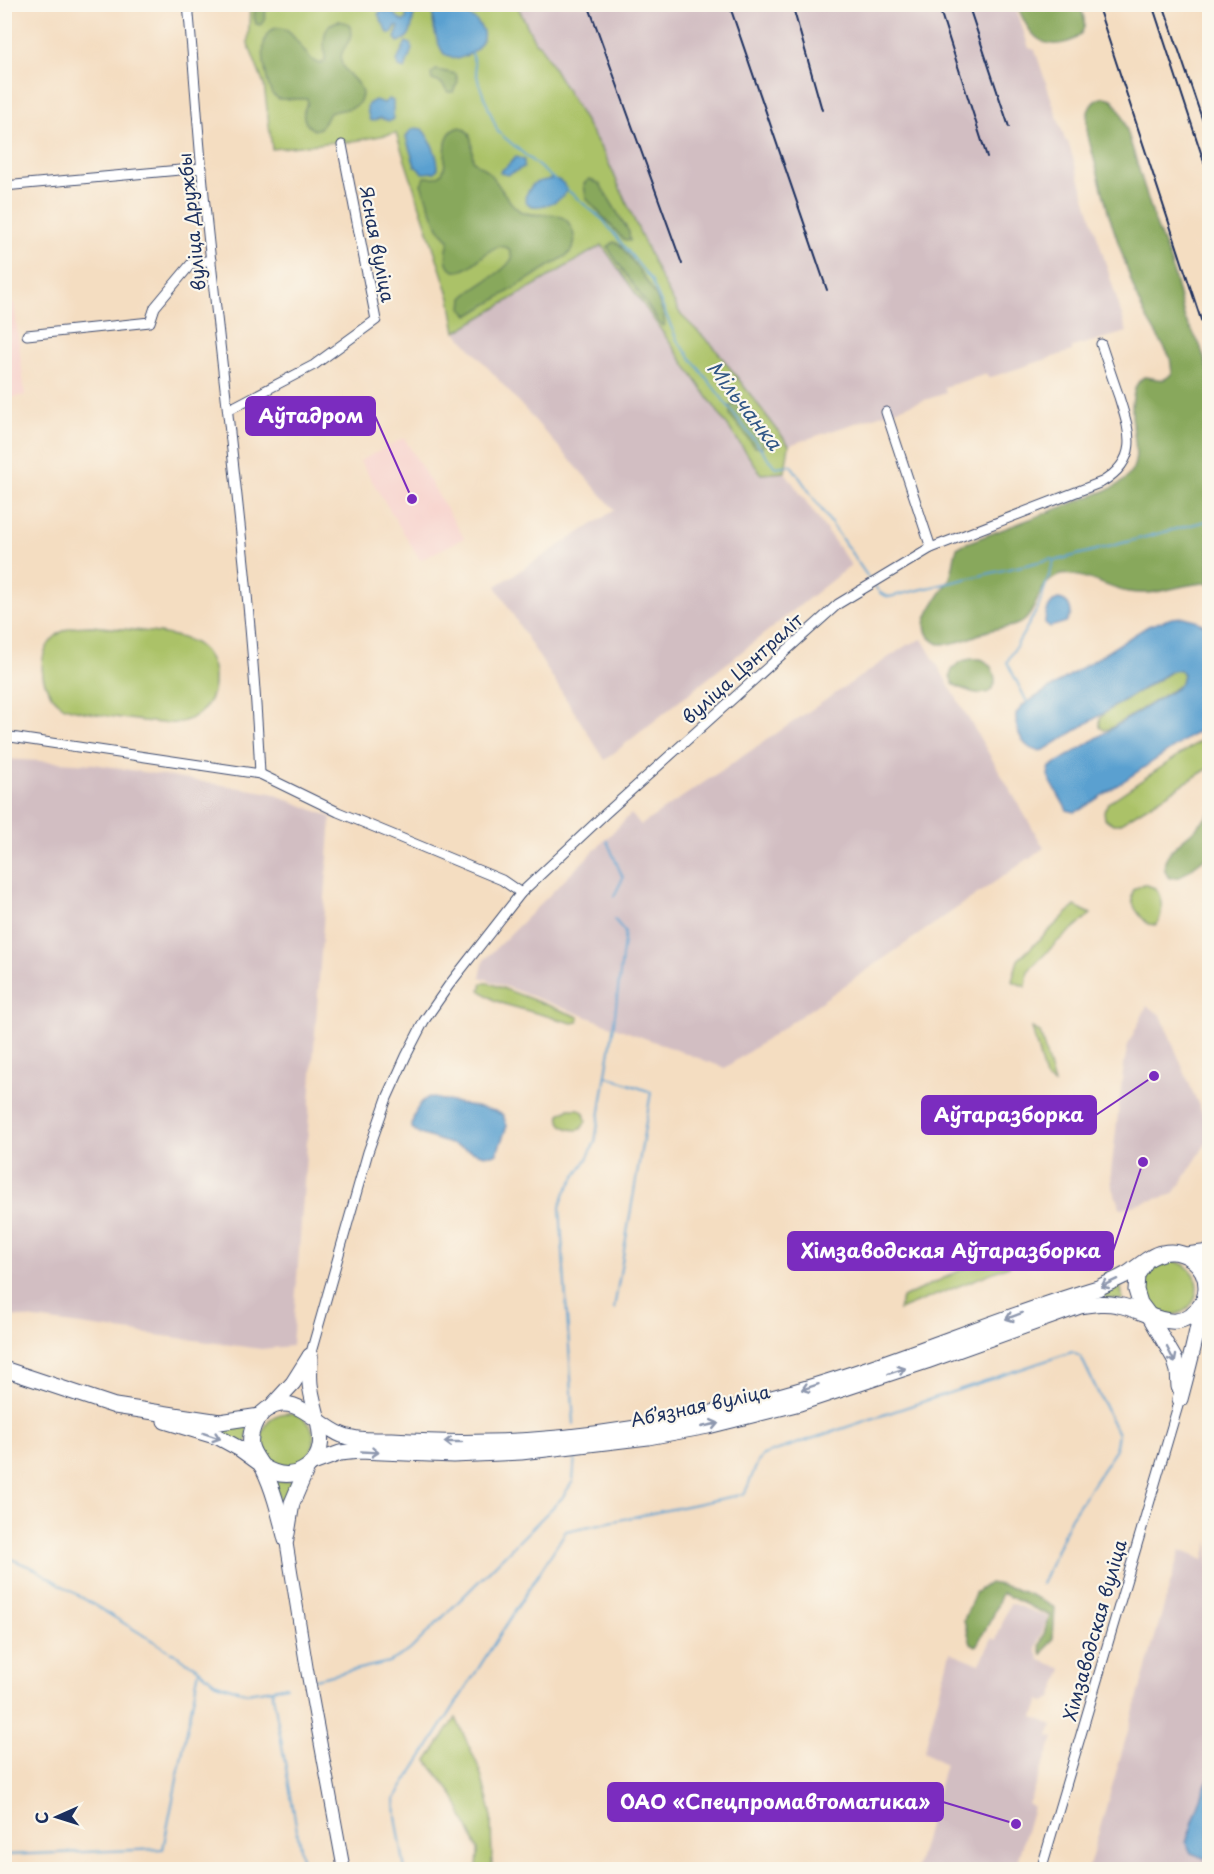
<svg xmlns="http://www.w3.org/2000/svg" width="1214" height="1874" viewBox="0 0 1214 1874" font-family="'Playpen Sans',sans-serif">
<style>
.built{fill:#f7d0cb}
.industrial{fill:#d2bec2}
.green{fill:#abc267;stroke:#637862;stroke-width:1.5}
.forest{fill:#88a85c;stroke:#526c5d;stroke-width:1.5}
.water{fill:#5aa0d0;stroke:#3a6897;stroke-width:1.5}
.lines{fill:none;stroke-linecap:round;stroke-linejoin:round}
.stream{stroke:#5aa0d0;stroke-width:2}
.minor-casing{stroke:#3c496d;stroke-width:11}
.tertiary-casing{stroke:#3c496d;stroke-width:14}
.primary-casing{stroke:#3c496d;stroke-width:17}
.minor{stroke:#fff;stroke-width:9}
.tertiary{stroke:#fff;stroke-width:12}
.primary{stroke:#fff;stroke-width:15}
.rail{stroke:#1b2f5e;stroke-width:2}
.oneway{stroke:#8d97ae}
.labels{text-anchor:middle;dominant-baseline:central;stroke-width:4.5;stroke-linejoin:round;paint-order:stroke}
.street-label{font-size:18px;fill:#1b2f5e;stroke:#fbf7ec}
.water-label{font-size:20px;font-style:italic;fill:#315786;stroke:#fbf7ec}
.leader{fill:none;stroke:#7b2cbf;stroke-width:2}
.callout-dot{fill:#7b2cbf;stroke:#fbf7ec;stroke-width:2}
.callout{fill:#7b2cbf;stroke:#7b2cbf;stroke-width:2}
.callout-label{font-size:20px;text-anchor:middle;font-weight:bold;fill:#fff}
</style>
<rect width="100%" height="100%" fill="#fbf7ec"/>
<filter id="ink" filterUnits="userSpaceOnUse"><feTurbulence type="fractalNoise" baseFrequency=".0167" numOctaves="2"/><feDisplacementMap in="SourceGraphic" scale="12" xChannelSelector="R" yChannelSelector="G"/><feConvolveMatrix kernelMatrix="1 2 1 2 8 2 1 2 1" color-interpolation-filters="sRGB"/></filter>
<filter id="wash" filterUnits="userSpaceOnUse"><feTurbulence type="fractalNoise" baseFrequency=".008" numOctaves="4" result="noise"/><feDisplacementMap in="SourceGraphic" scale="24" xChannelSelector="R" yChannelSelector="G"/><feGaussianBlur stdDeviation="1.35" result="paint"/><feColorMatrix in="noise" values="0 0 0 0 0 0 0 0 0 0 0 0 0 0 0 0 0 1.4 0 .05"/><feComposite in="paint" operator="in"/></filter>
<g filter="url(#wash)">
<rect width="100%" height="100%" fill="#f4ddc1"/>
<!-- built -->
<g class="built">
<polygon points="14,303 25,395 5,399 5,304"/>
<polygon points="404,438 464,538 420,560 360,461"/>
</g>
<!-- industrial -->
<g class="industrial">
<polygon points="517,5 1015,5 1029,48 1035,50 1065,140 1068,142 1127,332 1072,347 1072,351 988,378 987,374 944,387 946,393 789,445 713,346 683,315 681,316 659,275 605,155 540,45 535,42"/>
<polygon points="602,245 761,474 785,472 851,565 605,760 522,630 496,586 615,510 456,332"/>
<polygon points="922,639 1044,848 725,1068 480,977 484,960 631,814 641,825 907,645"/>
<polygon points="4,759 94,764 271,793 331,817 292,1346 261,1349 5,1315"/>
<polygon points="1147,1006 1161,1015 1191,1088 1209,1128 1209,1139 1174,1194 1121,1209 1112,1187 1111,1172 1124,1064 1128,1045"/>
<polygon points="1209,1540 1209,1869 1088,1870 1180,1550 1204,1560"/>
<polygon points="1010,1603 1048,1617 1036,1648 1040,1660 1063,1669 1052,1698 1044,1702 1040,1700 1034,1717 1053,1725 1049,1736 1054,1738 1028,1804 1033,1807 1015,1869 916,1869 945,1764 924,1752 950,1652 980,1664 992,1638 996,1640"/>
</g>
<!-- green -->
<g class="green">
<polygon points="250,5 517,5 535,42 540,45 605,155 659,275 681,315 713,346 789,445 785,472 761,474 602,245 456,332 450,298 396,133 349,142 336,142 272,149 264,85 248,44"/>
<path d="M91 626C116 629 180 631 198 645 208 652 214 665 214 676 215 687 213 697 206 706 199 716 186 722 175 723 162 725 72 712 63 706 39 690 34 654 57 635 67 627 79 626 91 626Z"/>
<polygon points="1176,669 1180,670 1183,674 1181,683 1177,687 1111,728 1104,730 1100,727 1100,719 1104,713"/>
<polygon points="1209,735 1209,768 1119,824 1113,824 1105,819 1104,811 1108,803"/>
<path d="M1144 884 1155 888C1163 898 1164 915 1156 925L1148 924C1139 915 1127 902 1134 889Z"/>
<polygon points="1075,906 1091,914 1057,942 1028,971 1026,987 1012,981 1018,960"/>
<polygon points="482,983 489,983 576,1016 579,1018 578,1022 572,1023 507,1005 494,1000 480,990"/>
<polygon points="1032,1028 1040,1032 1054,1084 1045,1078"/>
<path d="M568 1109H579L584 1113 586 1121 581 1129C570 1132 557 1126 560 1114Z"/>
<polygon points="1018,1243 1009,1266 899,1310 902,1298"/>
<circle cx="1170" cy="1288" r="27"/>
<polygon points="1120,1283 1123,1300 1103,1298 1102,1292"/>
<circle cx="288" cy="1439" r="26"/>
<polygon points="169,1417 249,1420 246,1447"/>
<polygon points="273,1481 297,1481 287,1521"/>
<polygon points="456,1718 479,1768 491,1812 492,1869 477,1869 478,1850 454,1796 427,1761"/>
</g>
<!-- forest -->
<g class="forest">
<polygon points="256,5 267,5 264,21 261,25 256,24 254,17"/>
<path d="M1017 5H1080C1082 12 1086 20 1084 27 1079 44 1052 48 1040 40 1028 32 1022 17 1017 5Z"/>
<path d="M339 21 347 23C361 38 339 45 341 61 343 76 369 84 360 101 355 111 339 109 330 113L320 128 314 130C303 124 300 113 308 103L307 99H279L272 94C266 82 253 28 279 28 295 28 304 60 320 64L325 61C325 46 319 25 339 21Z"/>
<polygon points="436,70 456,74 458,82 453,92 448,92 441,83 432,80 431,74"/>
<path d="M1105 97 1112 99 1122 114 1155 222 1171 263 1185 319 1200 345 1209 373V583C1180 583 1160 597 1128 592 1108 589 1078 569 1058 576 1038 584 1039 605 1026 619 1017 628 1000 627 988 631 971 637 958 645 939 644 907 628 939 599 949 580 954 570 953 559 957 548L964 544 1110 489C1155 468 1126 435 1133 397 1135 388 1136 382 1144 377 1157 377 1162 385 1172 373L1170 357 1146 317 1137 298 1109 215 1088 136C1085 119 1086 100 1105 97Z"/>
<path d="M460 127C475 132 471 148 473 160 477 165 483 167 488 172 500 183 506 202 520 211 539 222 566 201 574 236 576 244 572 251 566 256L472 314 468 315 462 309 463 298C475 285 505 273 512 258L509 249C490 237 476 273 454 271 442 263 447 252 449 240L438 228 421 184 425 177C429 177 432 178 435 177 456 173 433 133 460 127Z"/>
<polygon points="589,179 600,184 629,232 630,241 623,239 586,198 584,184"/>
<path d="M614 242 620 245C632 260 669 307 664 326L660 324 612 254 608 247Z"/>
<path d="M735 403C750 407 762 425 765 440L762 448 755 447 730 415V406Z"/>
<path d="M981 659C992 663 1001 682 990 691 982 698 961 689 953 684L950 676C953 661 968 658 981 659Z"/>
<path d="M1209 814V855L1180 877 1169 878C1154 858 1180 843 1192 832 1198 826 1204 820 1209 814Z"/>
<path d="M989 1583C1013 1586 1034 1595 1055 1608L1053 1638 1042 1655 1040 1645 1050 1616 1002 1593 993 1616 976 1646 971 1643 964 1620 975 1593Z"/>
</g>
<!-- water -->
<g class="water">
<path d="M436 4 456 5C461 12 468 14 475 20 495 38 475 54 457 59L444 54C436 42 429 17 436 4Z"/>
<path d="M402 5H418C409 17 417 38 398 42L395 38 399 27 396 26 392 33H388L378 14 381 11 392 12 403 22 406 19 407 11Z"/>
<polygon points="406,42 411,44 412,49 405,69 399,67 397,61"/>
<polygon points="389,99 393,101 393,120 389,121 380,118 373,121 370,120 367,110 368,104 375,100 384,103"/>
<path d="M415 128 422 129C430 138 438 156 438 168L435 172 423 173 415 166 406 137 409 132Z"/>
<polygon points="516,157 524,160 524,167 508,175 500,173 501,170 505,168"/>
<path d="M551 179C559 179 565 182 567 191 561 202 539 210 527 204L525 197C535 179 532 184 551 179Z"/>
<path d="M1058 599C1068 600 1071 606 1071 615L1066 622 1050 627 1045 623C1045 613 1049 603 1058 599Z"/>
<path d="M1183 617 1195 620 1209 628V724L1080 810 1075 812 1067 810 1050 780 1048 775 1050 767 1177 688 1181 683 1183 674 1180 670 1171 671 1044 750C1024 754 1015 731 1016 714L1023 705 1148 626 1172 618Z"/>
<path d="M429 1097 495 1111 503 1115 507 1126 497 1153 493 1155H484L417 1133 412 1128C412 1117 418 1102 429 1097Z"/>
<polygon points="1209,1778 1209,1860 1191,1853 1186,1843 1205,1786"/>
</g>
<g class="lines">
<!-- stream -->
<g class="stream">
<polyline points="463,16 467,4"/>
<polyline points="472,53 479,84 498,132 556,181"/>
<polyline points="565,188 603,220 651,280 677,340 775,467 791,465 870,580"/>
<polyline points="873,584 880,593 889,597 1051,559 1054,561 1210,520"/>
<polyline points="1028,704 1007,662 1038,608 1054,561"/>
<polyline points="607,841 623,878 614,896"/>
<polyline points="606,1076 651,1092 614,1309"/>
<polyline points="574,1424 560,1207 565,1192 587,1159 595,1142 613,1031 625,932 614,919"/>
<polyline points="4,1556 35,1569 199,1669 214,1682 246,1693 272,1689 304,1870"/>
<polyline points="315,1679 389,1662 410,1650 562,1498 573,1481 575,1455"/>
<polyline points="272,1689 286,1686"/>
<polyline points="4,1855 163,1849 199,1670"/>
<path d="M405 1870 396 1816 395 1799 566 1531 744 1494C751 1482 754 1465 763 1455L1072 1352 1081 1357 1118 1434 1115 1451 1071 1517 1042 1584"/>
</g>
</g>
</g>
<g filter="url(#ink)">
<g class="lines">
<!-- minor casing -->
<g class="minor-casing">
<g id="minor">
<path d="M188 4C194 68 198 131 204 195 223 388 251 580 260 774"/>
<polyline points="4,186 202,168"/>
<polyline points="27,335 150,322 155,307 191,264 211,260"/>
<polyline points="228,410 314,365 376,320 342,145"/>
<polyline points="886,412 931,548"/>
<polyline points="4,736 260,774 338,812 502,880 521,893"/>
<path d="M310 1356 368 1152 387 1098 406 1056 424 1021 449 985 521 893 605 814 838 604 931 548 1102 482C1140 459 1130 433 1119 397 1113 380 1107 362 1101 344"/>
<polyline points="1041,1870 1180,1399"/>
</g>
</g>
<!-- tertiary casing -->
<g class="tertiary-casing">
<polyline id="tertiary" points="286,1540 307,1670 344,1870"/>
</g>
<!-- primary casing -->
<g class="primary-casing">
<g id="primary">
<polyline points="1186,1255 1210,1252"/>
<polyline points="1145,1263 1137,1275 1136,1290 1140,1303 1149,1315 1174,1358 1178,1371 1179,1387"/>
<polyline points="4,1369 115,1406 220,1422 260,1416"/>
<polyline points="270,1408 293,1383 310,1356"/>
<polyline points="165,1421 218,1437 240,1449 258,1462"/>
<path d="M313 1463 340 1453 359 1451 453 1455 521 1452 648 1437 708 1426 800 1403 927 1361 1080 1306C1093 1304 1104 1302 1118 1305 1151 1311 1177 1340 1203 1302"/>
<path d="M262 1466C274 1474 287 1478 301 1471 337 1453 313 1414 310 1384 309 1375 310 1365 310 1356"/>
<polyline points="287,1534 292,1503 307,1468"/>
<path d="M286 1540C280 1516 274 1490 263 1468 259 1461 253 1454 251 1446 249 1432 255 1418 266 1410 295 1390 316 1425 342 1435 357 1441 375 1440 392 1440 424 1442 456 1443 488 1442 591 1440 697 1420 797 1391 899 1362 996 1318 1098 1288 1108 1283 1118 1279 1127 1274 1138 1267 1150 1255 1162 1253 1184 1248 1206 1264 1206 1287 1206 1295 1203 1302 1201 1310 1196 1340 1188 1369 1180 1399"/>
</g>
</g>
<!-- minor -->
<use href="#minor" class="minor"/>
<!-- tertiary -->
<use href="#tertiary" class="tertiary"/>
<!-- primary -->
<use href="#primary" class="primary"/>
<!-- rail -->
<g class="rail">
<polyline points="588,4 682,264"/>
<polyline points="729,4 827,290"/>
<polyline points="792,4 822,110"/>
<polyline points="938,4 987,157"/>
<polyline points="968,4 1009,127"/>
<polyline points="1097,4 1205,332"/>
<polyline points="1152,4 1210,180"/>
<polyline points="1163,4 1210,142"/>
</g>
</g>
<!-- one-way arrows -->
<defs><path id="oneway-shaft" d="M-6 0H5M1.5-3L5.5 0L1.5 3" fill="none" stroke-width="1.6" stroke-linecap="round" stroke-linejoin="round" transform="scale(1.5)"/></defs>
<g class="oneway">
<use href="#oneway-shaft" transform="translate(1109 1283) rotate(155)"/>
<use href="#oneway-shaft" transform="translate(1014 1316) rotate(160)"/>
<use href="#oneway-shaft" transform="translate(1171 1355) rotate(63)"/>
<use href="#oneway-shaft" transform="translate(897 1371) rotate(-18)"/>
<use href="#oneway-shaft" transform="translate(810 1387) rotate(162)"/>
<use href="#oneway-shaft" transform="translate(710 1425) rotate(-13)"/>
<use href="#oneway-shaft" transform="translate(212 1436) rotate(19)"/>
<use href="#oneway-shaft" transform="translate(453 1442) rotate(180)"/>
<use href="#oneway-shaft" transform="translate(370 1452) rotate(3)"/>
</g>
</g>
<g class="labels">
<!-- street labels -->
<g class="street-label">
<text transform="translate(191 222) rotate(-96)">вуліца Дружбы</text>
<text transform="translate(378 244) rotate(79)">Ясная вуліца</text>
<text transform="translate(742 668) rotate(-42)">вуліца Цэнтраліт</text>
<text transform="translate(700 1405) rotate(-12)">Абʼязная вуліца</text>
<text transform="translate(1094 1630) rotate(-74)">Хімзаводская вуліца</text>
</g>
<!-- water labels -->
<g class="water-label">
<text transform="translate(745 405) rotate(52)">Мільчанка</text>
</g>
</g>
<!-- callouts -->
<path class="leader" d="M412 499L375 416M1154 1076L1096 1115M1143 1162L1113 1251M1016 1824L943 1802"/>
<g class="callout-dot">
<circle cx="412" cy="499" r="6"/>
<circle cx="1154" cy="1076" r="6"/>
<circle cx="1143" cy="1162" r="6"/>
<circle cx="1016" cy="1824" r="6"/>
</g>
<g class="callout">
<rect x="246" y="397" width="129" height="38" rx="6"/>
<rect x="922" y="1096" width="174" height="38" rx="6"/>
<rect x="788" y="1232" width="325" height="38" rx="6"/>
<rect x="608" y="1783" width="335" height="38" rx="6"/>
</g>
<g class="callout-label">
<text x="311" y="423">Аўтадром</text>
<text x="1009" y="1122">Аўтаразборка</text>
<text x="951" y="1258">Хімзаводская Аўтаразборка</text>
<text x="775" y="1809">ОАО «Спецпромавтоматика»</text>
</g>
<!-- margin -->
<rect width="1214" height="1874" fill="none" stroke="#fbf7ec" stroke-width="24"/>
<!-- north arrow -->
<g transform="translate(57 1817) rotate(267)" stroke="#fbf7ec" stroke-width="4.5" paint-order="stroke">
<path d="M0-4.5L10 22L0 15L-10 22Z" fill="#1b2f5e"/>
<text y="-9" font-size="16" font-weight="bold" text-anchor="middle" fill="#1b2f5e">С</text>
</g>
</svg>
